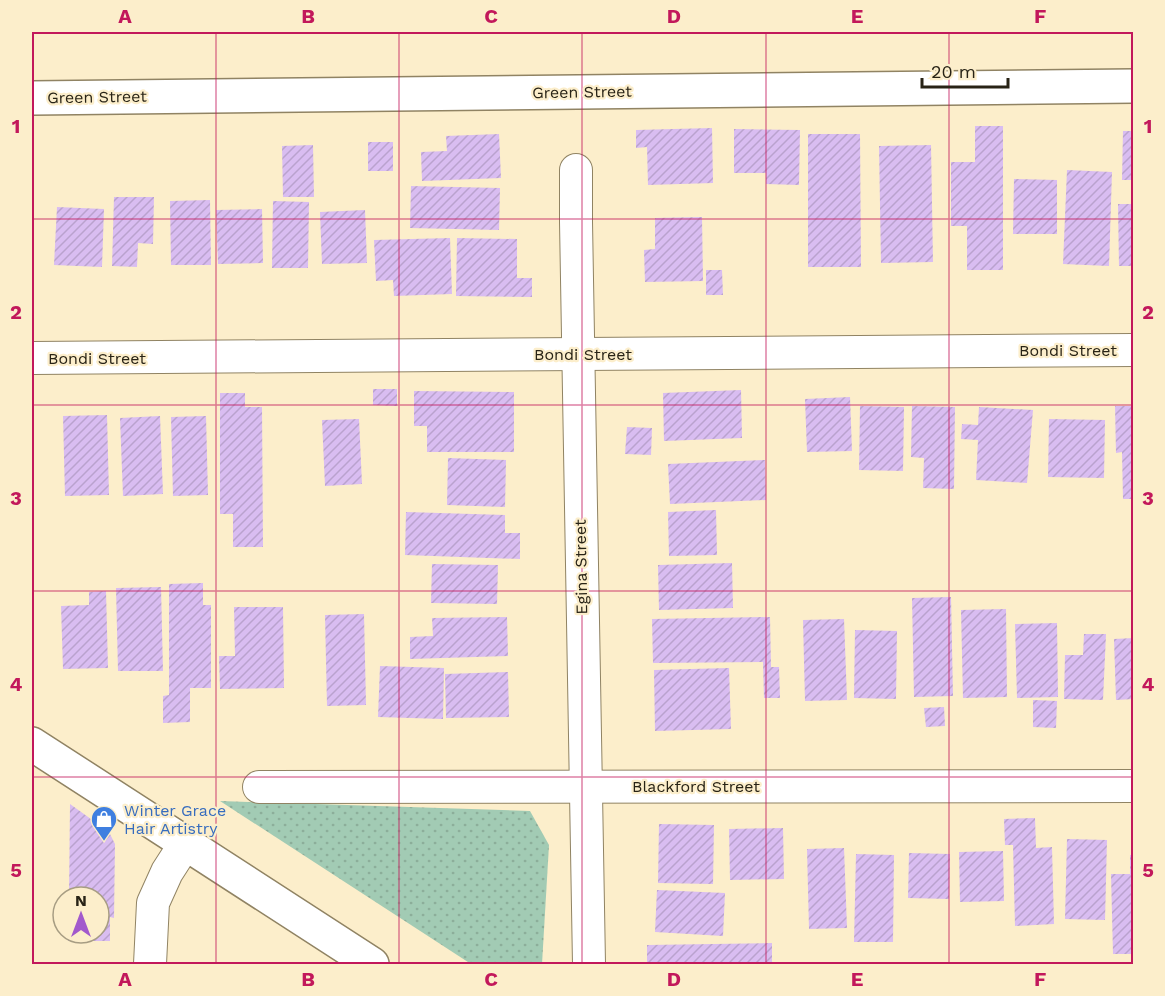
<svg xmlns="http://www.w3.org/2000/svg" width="1165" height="996" viewBox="0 0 1165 996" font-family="'Work Sans',sans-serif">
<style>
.park{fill:url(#park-dots)}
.building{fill:url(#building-hatch)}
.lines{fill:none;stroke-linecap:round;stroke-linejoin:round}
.minor-casing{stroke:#908363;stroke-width:34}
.primary-casing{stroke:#908363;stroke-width:36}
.minor{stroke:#fff;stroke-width:32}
.primary{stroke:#fff;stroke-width:33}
.grid{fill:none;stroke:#c2185b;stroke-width:1.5;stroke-opacity:0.55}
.labels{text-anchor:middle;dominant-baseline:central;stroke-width:4.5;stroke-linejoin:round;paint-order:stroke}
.street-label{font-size:16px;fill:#282316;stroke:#fceecb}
.shop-label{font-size:16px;fill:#366cbe;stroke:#fceecb;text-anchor:start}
.neatline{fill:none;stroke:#c2185b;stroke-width:2}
.grid-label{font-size:20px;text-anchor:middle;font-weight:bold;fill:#c2185b}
</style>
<defs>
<pattern id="park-dots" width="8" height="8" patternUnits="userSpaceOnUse" patternTransform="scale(1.5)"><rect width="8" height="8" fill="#a2cbb4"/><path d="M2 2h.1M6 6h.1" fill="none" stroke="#8cae9a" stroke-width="1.8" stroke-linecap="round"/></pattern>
<pattern id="building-hatch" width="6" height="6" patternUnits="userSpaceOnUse" patternTransform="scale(1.5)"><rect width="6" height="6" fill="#d9bdf1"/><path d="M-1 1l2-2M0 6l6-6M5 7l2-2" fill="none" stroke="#baa2ce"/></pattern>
</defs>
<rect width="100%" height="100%" fill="#fceecb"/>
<!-- park -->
<polygon class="park" points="220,801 530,811 549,845 542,964 471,964"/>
<!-- building -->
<g class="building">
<polygon points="975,126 1003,126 1003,270 967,270 967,226 951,226 951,162 975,162"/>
<polygon points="712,128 713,183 648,185 647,147 636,148 636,130"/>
<polygon points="734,129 800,130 799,185 766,184 766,173 734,173"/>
<polygon points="1123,131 1134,131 1134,180 1122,180"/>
<polygon points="499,134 501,178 422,181 421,152 447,151 446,136"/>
<polygon points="808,134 860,134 861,267 808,267"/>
<rect x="368" y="142" width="25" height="29"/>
<polygon points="313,145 314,197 283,197 282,146"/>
<polygon points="931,145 933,262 881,263 879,146"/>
<polygon points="1067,170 1112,172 1109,266 1063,264"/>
<polygon points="1014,179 1057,180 1057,234 1013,234"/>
<polygon points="411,186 500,188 499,230 410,228"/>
<polygon points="114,197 154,197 153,244 138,243 137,267 112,266"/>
<polygon points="210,200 211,265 171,265 170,201"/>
<polygon points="273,201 309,202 308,268 272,268"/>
<polygon points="1118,204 1134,204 1134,266 1119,266"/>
<polygon points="57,207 104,209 102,267 54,265"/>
<polygon points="262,209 263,263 218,264 216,210"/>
<polygon points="365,210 367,263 322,264 320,212"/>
<polygon points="702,217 703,281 645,282 644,250 655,249 655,218"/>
<polygon points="450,238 452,294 394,296 393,280 376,281 374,240"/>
<polygon points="457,238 517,239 517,278 532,278 532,297 456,296"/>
<polygon points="706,270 722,270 723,295 706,295"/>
<polygon points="373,389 397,389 397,406 373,405"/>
<polygon points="741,390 742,438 664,441 663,393"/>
<polygon points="414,391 514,392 514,452 427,452 427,426 414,426"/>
<polygon points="220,393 245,393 245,407 262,407 263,547 233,547 233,514 220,514"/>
<polygon points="850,397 852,451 807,452 805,399"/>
<polygon points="860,406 904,407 903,471 859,470"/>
<polygon points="912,406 955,407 954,489 923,488 924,458 911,457"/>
<polygon points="1115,406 1134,406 1134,499 1123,499 1122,452 1116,453"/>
<polygon points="979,407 1033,410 1027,483 976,480 978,440 961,439 962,424 978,425"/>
<polygon points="107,415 109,495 65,496 63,416"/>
<polygon points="160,416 163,494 123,496 120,418"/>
<polygon points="206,416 208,495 173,496 171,417"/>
<polygon points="359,419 362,484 325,486 322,420"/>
<polygon points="1049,419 1105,420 1104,478 1048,477"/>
<polygon points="627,427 652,428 651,455 625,454"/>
<polygon points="448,458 506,460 505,507 447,505"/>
<polygon points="765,460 766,500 670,504 668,464"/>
<polygon points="716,510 717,555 669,556 668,512"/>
<polygon points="406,512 505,515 505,533 520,533 520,559 405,555"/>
<polygon points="732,563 733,608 659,610 658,565"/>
<polygon points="432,564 498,565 497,604 431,603"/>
<polygon points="203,583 203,605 211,605 211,688 190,688 190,722 163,723 163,696 169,695 169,584"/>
<polygon points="161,587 163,671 118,671 116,588"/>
<polygon points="106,591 108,668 63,669 61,606 89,605 89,592"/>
<polygon points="951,597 953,696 914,697 912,598"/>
<polygon points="234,607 283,607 284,688 220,689 219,656 235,656"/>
<polygon points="1006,609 1007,697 963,698 961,610"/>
<polygon points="364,614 366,705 327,706 325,615"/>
<polygon points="507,617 508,656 410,659 410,637 433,636 432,618"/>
<polygon points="770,617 771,667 779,667 780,698 764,698 763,662 653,663 652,619"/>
<polygon points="844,619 847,700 805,701 803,620"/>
<polygon points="1057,623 1058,697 1017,698 1015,624"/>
<polygon points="855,630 897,631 896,699 854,698"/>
<polygon points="1084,634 1106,634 1103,700 1064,699 1065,655 1083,655"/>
<polygon points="1134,638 1134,699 1116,700 1114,639"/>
<polygon points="380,666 444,668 443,719 378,717"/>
<polygon points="729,668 731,729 655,731 654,670"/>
<polygon points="508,672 509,717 446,718 445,674"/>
<polygon points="1033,700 1057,701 1056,728 1033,727"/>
<polygon points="944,707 945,726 926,727 924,708"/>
<polygon points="70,804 109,832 115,844 114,918 110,917 110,941 68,941 68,933 99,933 99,897 69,897"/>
<polygon points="1035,818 1036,848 1052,847 1054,924 1015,926 1013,845 1005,845 1004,819"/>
<polygon points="659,824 714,825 713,884 658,883"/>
<polygon points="783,828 784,879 730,880 729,829"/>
<polygon points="1067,839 1107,840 1105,920 1065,919"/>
<polygon points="844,848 847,928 809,929 807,849"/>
<polygon points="1003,851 1004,901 960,902 959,852"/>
<polygon points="909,853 950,854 949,899 908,898"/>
<polygon points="856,854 894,855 893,942 854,942"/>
<polygon points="1130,855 1134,855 1134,954 1113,954 1111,874 1130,874"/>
<polygon points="657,890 725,893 723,936 655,932"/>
<polygon points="772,943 772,964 647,964 647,945"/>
</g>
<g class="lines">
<!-- minor casing -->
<g class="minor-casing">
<g id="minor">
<polyline points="576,170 576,222 589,964"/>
<polyline points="32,358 1134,350"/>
<polyline points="259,787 1134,786"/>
<polyline points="150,964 153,903 167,872 185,844"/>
</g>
</g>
<!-- primary casing -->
<g class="primary-casing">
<g id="primary">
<polyline points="32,98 1134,86"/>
<polyline points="32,744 372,964"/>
</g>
</g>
<!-- minor -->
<use href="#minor" class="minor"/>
<!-- primary -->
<use href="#primary" class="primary"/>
</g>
<!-- grid -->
<path class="grid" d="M216 32V964M399 32V964M582 32V964M766 32V964M949 32V964M32 219H1134M32 405H1134M32 591H1134M32 777H1134"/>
<!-- icons -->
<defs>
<g id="shop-pin" transform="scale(1.35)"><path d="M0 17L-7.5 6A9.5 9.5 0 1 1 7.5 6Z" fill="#3f7fe0" stroke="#fceecb"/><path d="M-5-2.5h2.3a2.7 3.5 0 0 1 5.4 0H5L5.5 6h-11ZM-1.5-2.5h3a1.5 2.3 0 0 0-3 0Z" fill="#fff"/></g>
</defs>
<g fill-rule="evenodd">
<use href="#shop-pin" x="104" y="819"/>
</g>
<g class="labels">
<!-- street labels -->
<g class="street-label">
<text transform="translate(582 92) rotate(-1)">Green Street</text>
<text transform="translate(97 97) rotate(-1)">Green Street</text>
<text x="1068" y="350">Bondi Street</text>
<text x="583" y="354">Bondi Street</text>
<text x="97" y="358">Bondi Street</text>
<text transform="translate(581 567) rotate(-91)">Egina Street</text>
<text x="696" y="786">Blackford Street</text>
</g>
<!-- shop labels -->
<g class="shop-label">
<text x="124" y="810">Winter Grace<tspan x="124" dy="18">Hair Artistry</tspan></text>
</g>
</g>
<!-- border -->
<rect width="1165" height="996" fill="none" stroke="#fceecb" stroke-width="66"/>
<!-- north arrow -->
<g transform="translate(81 915)"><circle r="28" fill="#fceecb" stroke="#a79d83" stroke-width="1.5"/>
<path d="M0-4.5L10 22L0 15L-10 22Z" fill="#a259cc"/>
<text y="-9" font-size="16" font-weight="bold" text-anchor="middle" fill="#282316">N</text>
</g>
<!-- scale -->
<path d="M922 78v9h86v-9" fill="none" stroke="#282316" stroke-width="3"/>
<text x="931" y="78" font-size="18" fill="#282316" stroke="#fceecb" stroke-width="4.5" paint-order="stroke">20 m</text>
<rect x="33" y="33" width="1099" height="930" class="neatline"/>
<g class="grid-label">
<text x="125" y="23">A</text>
<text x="308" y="23">B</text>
<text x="491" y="23">C</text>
<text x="674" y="23">D</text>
<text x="857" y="23">E</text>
<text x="1040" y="23">F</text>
<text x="16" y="133">1</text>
<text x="1148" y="133">1</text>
<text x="16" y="319">2</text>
<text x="1148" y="319">2</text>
<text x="16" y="505">3</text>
<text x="1148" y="505">3</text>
<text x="16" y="691">4</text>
<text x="1148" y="691">4</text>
<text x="16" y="877">5</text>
<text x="1148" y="877">5</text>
<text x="125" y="986">A</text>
<text x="308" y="986">B</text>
<text x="491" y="986">C</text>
<text x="674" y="986">D</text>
<text x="857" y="986">E</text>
<text x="1040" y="986">F</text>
</g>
</svg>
